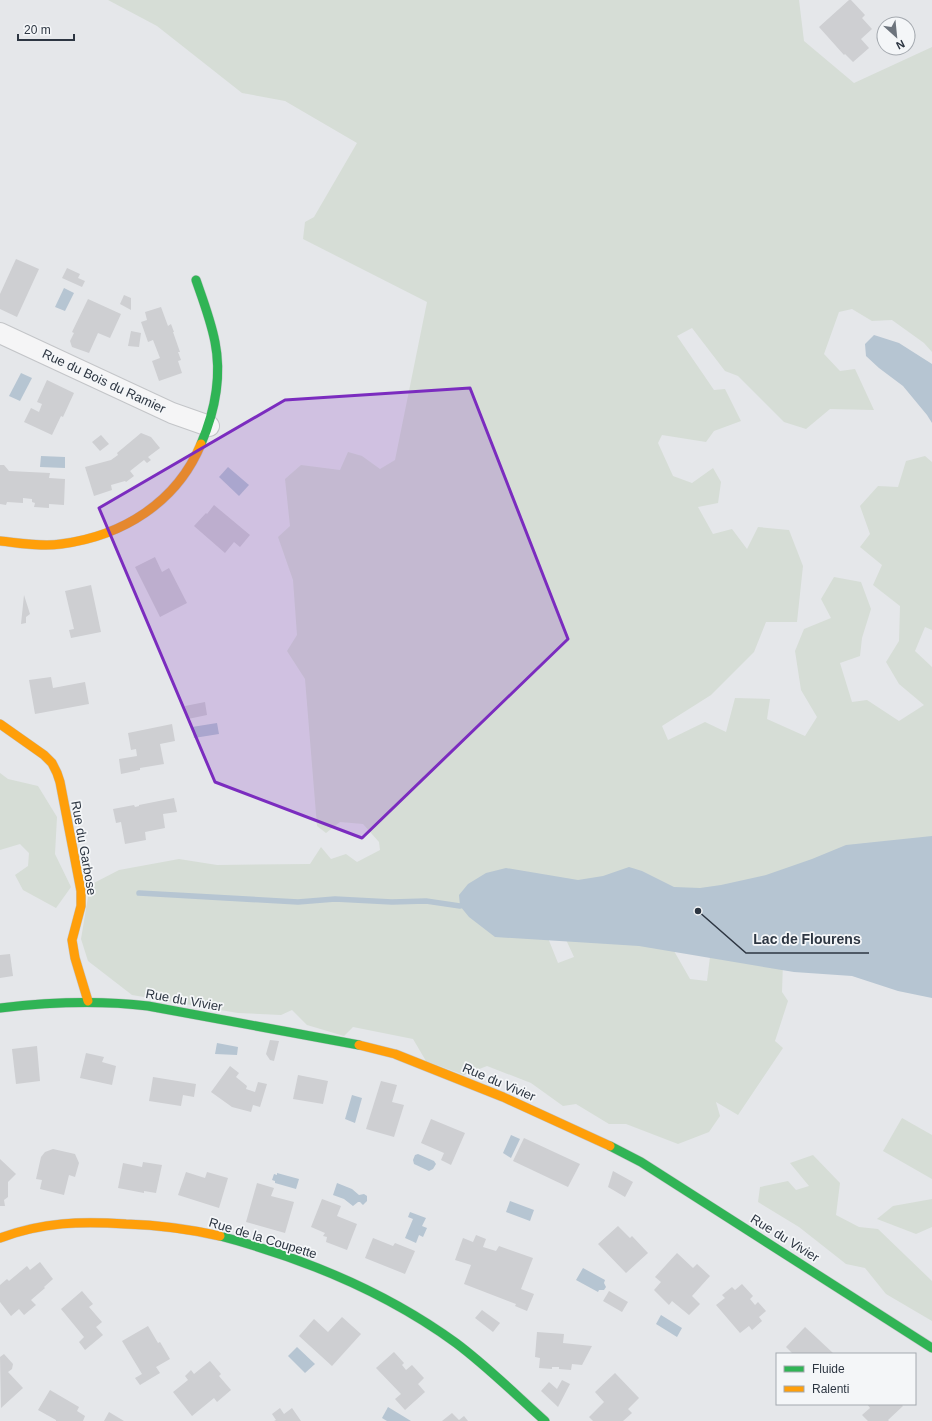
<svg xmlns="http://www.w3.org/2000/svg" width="932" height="1421" viewBox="0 0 932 1421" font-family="Arial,sans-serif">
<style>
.green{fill:#d6ddd6}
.water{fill:#b6c5d2}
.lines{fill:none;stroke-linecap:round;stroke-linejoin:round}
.stream{stroke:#b6c5d2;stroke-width:5.5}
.building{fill:#cecfd2}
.street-casing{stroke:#c3c5c8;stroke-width:22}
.fast-casing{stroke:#c3c5c8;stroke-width:10}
.slow-casing{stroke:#c3c5c8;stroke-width:10}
.street{stroke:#f5f5f6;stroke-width:20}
.fast{stroke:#30b455;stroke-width:9}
.slow{stroke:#ff9f0a;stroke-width:9}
.marked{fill:#7b2cbf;fill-opacity:0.2;stroke:#7b2cbf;stroke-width:3;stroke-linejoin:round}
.labels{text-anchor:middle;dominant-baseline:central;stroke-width:3.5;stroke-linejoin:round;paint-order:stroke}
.street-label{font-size:13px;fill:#2d3642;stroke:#f4f6f8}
.leader{fill:none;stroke:#2d3642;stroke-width:1.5}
.callout-dot{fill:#2d3642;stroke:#f4f6f8;stroke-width:1.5}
.callout-label{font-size:14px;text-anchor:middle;font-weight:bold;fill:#2d3642;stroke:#f4f6f8;stroke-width:3.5;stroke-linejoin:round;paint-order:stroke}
</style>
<rect width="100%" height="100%" fill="#e5e7ea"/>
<!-- green -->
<g class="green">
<polygon points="108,0 799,0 804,41 854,83 932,47 932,352 924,343 892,320 872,321 852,309 839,312 824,354 840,371 855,369 874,410 830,409 806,429 784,422 738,376 725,371 692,328 677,336 714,390 725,389 741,421 714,431 706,442 662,435 658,443 673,476 692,483 713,468 721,482 718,503 698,507 713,534 732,529 747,549 758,527 789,530 803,566 797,622 766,622 754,652 711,695 662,726 668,740 705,722 726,732 735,698 770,699 767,719 805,736 817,717 801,690 795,651 804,629 831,618 821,599 834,577 861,582 871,609 862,638 860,656 840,663 852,702 867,700 899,721 924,705 899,684 886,662 899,641 900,606 873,585 882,565 860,547 870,534 860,506 878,486 898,487 906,461 925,456 932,462 932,630 925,627 915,651 932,667 932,852 767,887 544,928 558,963 574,957 562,931 666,937 690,979 707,981 711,949 783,962 782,992 788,1001 775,1041 783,1048 738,1115 716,1102 720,1116 709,1132 678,1144 626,1124 609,1124 576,1104 563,1106 531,1083 487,1066 464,1075 426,1061 413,1039 353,1027 344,1036 307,1025 292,1010 281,1015 238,1013 132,995 88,961 81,939 90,885 119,870 179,859 217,865 310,864 321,847 331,859 346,854 357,862 380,850 379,842 363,824 340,822 326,833 317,826 305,679 287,651 297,635 293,580 278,537 290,526 285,479 301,465 340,470 348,452 362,456 380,469 395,460 427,302 303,239 305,222 314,217 357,143 285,101 242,93 157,26"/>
<polygon points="0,773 8,779 38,786 57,817 55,854 71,887 56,908 23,890 15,875 28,866 29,853 20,844 0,850"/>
<polygon points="902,1118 932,1135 932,1179 883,1151"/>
<polygon points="813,1155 840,1183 836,1215 859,1227 878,1229 932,1281 932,1321 886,1294 865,1268 846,1264 799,1227 758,1202 760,1187 788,1181 796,1190 809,1186 790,1163"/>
<polygon points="932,1199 932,1227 916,1234 877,1219 893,1206"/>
</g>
<!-- water -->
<g class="water">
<polygon points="64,288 74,293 65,311 55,307"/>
<polygon points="874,335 899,343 932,364 932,423 927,415 903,386 879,368 866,356 865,344"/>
<polygon points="21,373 32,378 20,401 9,396"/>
<polygon points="41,456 65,457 65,468 40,467"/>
<polygon points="228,467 249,485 239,496 219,477"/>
<polygon points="217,723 219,734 194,738 192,727"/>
<polygon points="932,836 932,998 898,991 852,976 794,972 639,946 495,937 469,917 460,906 459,895 468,884 486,873 506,868 578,880 603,876 629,867 642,871 674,887 700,888 721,885 766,875 812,859 846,845"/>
<polygon points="217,1043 238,1047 237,1055 215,1054"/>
<polygon points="352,1095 362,1098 355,1123 345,1119"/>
<polygon points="511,1135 520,1139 511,1158 503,1153"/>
<polygon points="418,1154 434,1161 436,1164 433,1169 429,1171 414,1164 413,1160 415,1155"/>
<polygon points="277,1173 299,1179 296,1189 275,1183 275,1181 272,1180 274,1174 277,1175"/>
<polygon points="337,1183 352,1189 359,1195 364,1194 367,1196 367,1201 363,1205 360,1202 358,1202 353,1206 344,1199 333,1195"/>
<polygon points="510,1201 534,1210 530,1221 506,1212"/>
<polygon points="410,1212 426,1218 422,1226 427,1228 423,1237 419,1235 416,1243 405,1238 413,1219 408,1217"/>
<polygon points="583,1268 605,1280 604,1283 606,1287 604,1290 599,1290 598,1292 576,1280"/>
<polygon points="661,1315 682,1328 677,1337 656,1324"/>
<polygon points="297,1347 315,1364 305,1373 288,1356"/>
<polygon points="388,1407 411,1421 387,1421 382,1418"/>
</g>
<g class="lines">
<!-- stream -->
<polyline class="stream" points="139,893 298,902 335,899 392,902 426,901 460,906"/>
</g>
<!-- building -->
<g class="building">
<polygon points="849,0 851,0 865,15 862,18 872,29 861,39 869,48 853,62 845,54 844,55 819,27"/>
<polygon points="16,259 39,269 17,317 0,309 0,294"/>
<polygon points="67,268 80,274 78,278 85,281 82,287 62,278"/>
<polygon points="124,295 131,298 131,310 120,304"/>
<polygon points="88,299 121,314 110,338 98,333 89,353 72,347 70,341 74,333 72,332"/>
<polygon points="161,307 168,326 171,324 174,332 173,332 180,352 178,352 181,360 178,361 182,373 159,381 152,361 160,358 153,340 148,342 141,322 147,320 145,312"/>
<polygon points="131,331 141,333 139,347 128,346"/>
<polygon points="47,380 74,393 63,417 61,416 52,435 24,422 31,408 39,412 42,404 37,402"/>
<polygon points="141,433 151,437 160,448 148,457 151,460 147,463 144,460 130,471 134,476 126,482 125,481 111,485 112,490 94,496 85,467 111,460 118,455 117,453"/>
<polygon points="101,435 109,444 100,451 92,442"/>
<polygon points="0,465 4,465 9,471 50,473 49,478 65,479 64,505 49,504 49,508 34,507 35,503 32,502 32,499 23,498 23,503 7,502 6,505 0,504"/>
<polygon points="214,505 250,535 240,547 234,542 225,553 194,526 206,513 207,514"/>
<polygon points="155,557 162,572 169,568 187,603 160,617 135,567"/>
<polygon points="91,585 101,632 71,638 69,630 74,629 65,591"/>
<polygon points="24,595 30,614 26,617 26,623 21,624"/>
<polygon points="51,677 53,688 85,682 89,704 35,714 29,680"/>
<polygon points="205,702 207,715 188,719 185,706"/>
<polygon points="172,724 175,741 160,744 164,764 140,768 140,770 121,774 119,759 137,756 136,749 131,750 128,733"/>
<polygon points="174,798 177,812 163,814 165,828 145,832 146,840 125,844 121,822 116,823 113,809 134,805 135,807 139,806 139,805"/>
<polygon points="10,954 13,976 0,978 0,955"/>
<polygon points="270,1040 279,1041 274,1061 270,1060 266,1054"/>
<polygon points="37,1046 40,1081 16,1084 12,1049"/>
<polygon points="86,1053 104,1057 102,1062 116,1066 112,1085 80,1078"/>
<polygon points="230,1066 239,1073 236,1077 247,1086 246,1089 255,1092 258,1082 267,1084 260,1107 253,1105 251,1112 232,1107 211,1092"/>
<polygon points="298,1075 328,1081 323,1104 293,1099"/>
<polygon points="153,1077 196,1084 194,1097 183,1095 181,1106 149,1101"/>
<polygon points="381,1081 397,1085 392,1102 404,1105 394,1137 366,1129"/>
<polygon points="431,1119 465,1133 451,1165 441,1160 444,1153 421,1143"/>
<polygon points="524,1138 580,1164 568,1187 513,1161"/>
<polygon points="53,1149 75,1154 79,1163 75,1177 69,1175 64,1195 40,1189 42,1180 36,1179 41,1157 45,1152"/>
<polygon points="0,1159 16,1174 8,1182 8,1197 4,1200 5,1206 0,1206"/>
<polygon points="143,1162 162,1165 156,1193 144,1191 144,1193 118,1188 123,1163 142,1167"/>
<polygon points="613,1171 633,1182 625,1197 608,1187"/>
<polygon points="186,1172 205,1178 207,1172 228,1178 219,1208 178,1195"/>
<polygon points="257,1183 274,1188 271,1196 294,1202 285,1233 246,1222"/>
<polygon points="322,1199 341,1206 337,1216 357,1224 347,1250 326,1242 327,1237 323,1236 325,1233 311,1227"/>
<polygon points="618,1226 630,1238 632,1236 648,1253 626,1273 598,1244"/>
<polygon points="476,1235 486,1239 483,1247 496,1251 499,1246 533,1258 521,1289 534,1294 527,1311 515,1306 516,1304 464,1284 471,1265 455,1260 463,1238 473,1242"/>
<polygon points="373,1238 393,1246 395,1243 415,1251 405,1274 365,1258"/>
<polygon points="677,1253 693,1268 697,1264 710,1276 692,1296 700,1304 689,1315 672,1301 669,1305 654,1290 661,1282 655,1277"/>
<polygon points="40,1262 53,1279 44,1287 45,1288 31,1300 36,1305 24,1315 19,1309 11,1316 0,1302 0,1285 7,1279 9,1281 27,1266 30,1270"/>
<polygon points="742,1284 753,1296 750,1299 755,1305 758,1302 766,1311 759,1317 762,1321 752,1330 749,1326 740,1333 716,1305 725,1298 722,1295 732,1287 735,1290"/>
<polygon points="82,1291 93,1304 89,1307 102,1322 96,1327 103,1335 85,1350 79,1342 84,1337 61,1309"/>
<polygon points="609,1291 628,1302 622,1312 603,1301"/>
<polygon points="482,1310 500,1323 493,1332 475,1318"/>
<polygon points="342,1317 361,1334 332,1366 299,1336 314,1319 328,1332"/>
<polygon points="148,1326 158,1343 160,1342 170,1359 156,1367 160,1373 140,1385 135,1378 142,1374 122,1341"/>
<polygon points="805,1327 818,1339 834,1354 793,1354 786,1347"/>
<polygon points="537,1332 564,1334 563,1343 592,1346 582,1365 572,1364 571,1370 559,1369 559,1367 552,1367 552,1369 539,1368 540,1358 535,1357"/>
<polygon points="394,1352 404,1363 402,1365 406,1370 412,1365 424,1378 418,1384 425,1392 405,1410 395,1399 401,1394 376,1368"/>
<polygon points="4,1354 13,1364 12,1369 8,1372 23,1388 1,1408 0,1357"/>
<polygon points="210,1361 221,1374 219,1376 231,1390 217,1402 214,1398 192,1416 173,1392 188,1380 185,1376 191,1370 194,1374"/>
<polygon points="615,1373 639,1398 628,1409 632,1413 623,1421 593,1421 589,1417 604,1402 595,1392"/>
<polygon points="562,1380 570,1384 558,1407 541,1391 549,1382 557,1389"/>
<polygon points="50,1390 79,1407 77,1411 85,1416 83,1421 56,1421 56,1420 38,1410"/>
<polygon points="867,1404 901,1404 903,1406 888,1420 889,1421 868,1421 862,1415 870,1408"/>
<polygon points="280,1408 284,1414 292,1408 301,1421 274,1421 276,1420 272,1414"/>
<polygon points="109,1412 124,1421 104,1421"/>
<polygon points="452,1413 459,1420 464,1416 468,1421 442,1421"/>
</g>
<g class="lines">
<!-- street casing -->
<g class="street-casing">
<polyline id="street" points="0,333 172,413 209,426"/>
</g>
<!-- fast casing -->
<g class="fast-casing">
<g id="fast">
<path d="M196 280C203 300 211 321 215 342 222 377 215 411 201 444"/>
<path d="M0 1008C50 1002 98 1000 148 1006L359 1045"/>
<polyline points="610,1146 641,1162 932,1348"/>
<path d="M220 1236C303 1258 386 1292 456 1343 488 1367 516 1395 545 1421"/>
</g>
</g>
<!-- slow casing -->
<g class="slow-casing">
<g id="slow">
<path d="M0 541C20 543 41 547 61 544 123 536 177 502 201 444"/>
<polyline points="0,724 44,755 52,763 57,773 60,782 81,891 81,906 72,940 75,958 88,1001"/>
<polyline points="359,1045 395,1054 503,1097 610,1146"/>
<path d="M0 1238C43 1222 81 1221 126 1224 158 1225 189 1229 220 1236"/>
</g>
</g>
<!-- street -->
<use href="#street" class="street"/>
<!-- fast -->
<use href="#fast" class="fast"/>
<!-- slow -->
<use href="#slow" class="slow"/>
</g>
<!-- marked area -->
<path class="marked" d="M470 388 568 639 362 838 215 782 99 508 285 400Z"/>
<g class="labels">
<!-- street labels -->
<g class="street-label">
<text transform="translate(104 381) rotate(25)">Rue du Bois du Ramier</text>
<text transform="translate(84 848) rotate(80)">Rue du Garbose</text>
<text transform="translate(184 1000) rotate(10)">Rue du Vivier</text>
<text transform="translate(499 1082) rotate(23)">Rue du Vivier</text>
<text transform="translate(263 1238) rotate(17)">Rue de la Coupette</text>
<text transform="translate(785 1238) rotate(32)">Rue du Vivier</text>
</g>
</g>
<!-- callouts -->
<path class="leader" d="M698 911L746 953H869"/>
<circle class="callout-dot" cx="698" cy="911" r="4"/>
<g class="callout-label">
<text x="807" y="944">Lac de Flourens</text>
</g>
<!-- legend -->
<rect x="776" y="1353" width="140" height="52" fill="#f4f6f8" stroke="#a4a9af"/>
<rect x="784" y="1366" width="20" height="6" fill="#30b455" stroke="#a4a9af"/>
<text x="812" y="1373" font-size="12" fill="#2d3642">Fluide</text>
<rect x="784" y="1386" width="20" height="6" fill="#ff9f0a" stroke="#a4a9af"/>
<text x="812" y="1393" font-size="12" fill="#2d3642">Ralenti</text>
<!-- north arrow -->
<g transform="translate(896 36) rotate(153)"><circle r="19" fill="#f4f6f8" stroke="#a4a9af"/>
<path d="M0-3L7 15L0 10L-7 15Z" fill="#6d747d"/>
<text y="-6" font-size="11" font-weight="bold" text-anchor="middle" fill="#2d3642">N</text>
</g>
<!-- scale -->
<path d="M18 34v6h56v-6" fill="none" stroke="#2d3642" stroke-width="2"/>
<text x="24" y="34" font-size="12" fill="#2d3642" stroke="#f4f6f8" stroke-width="3" paint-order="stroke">20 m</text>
</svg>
